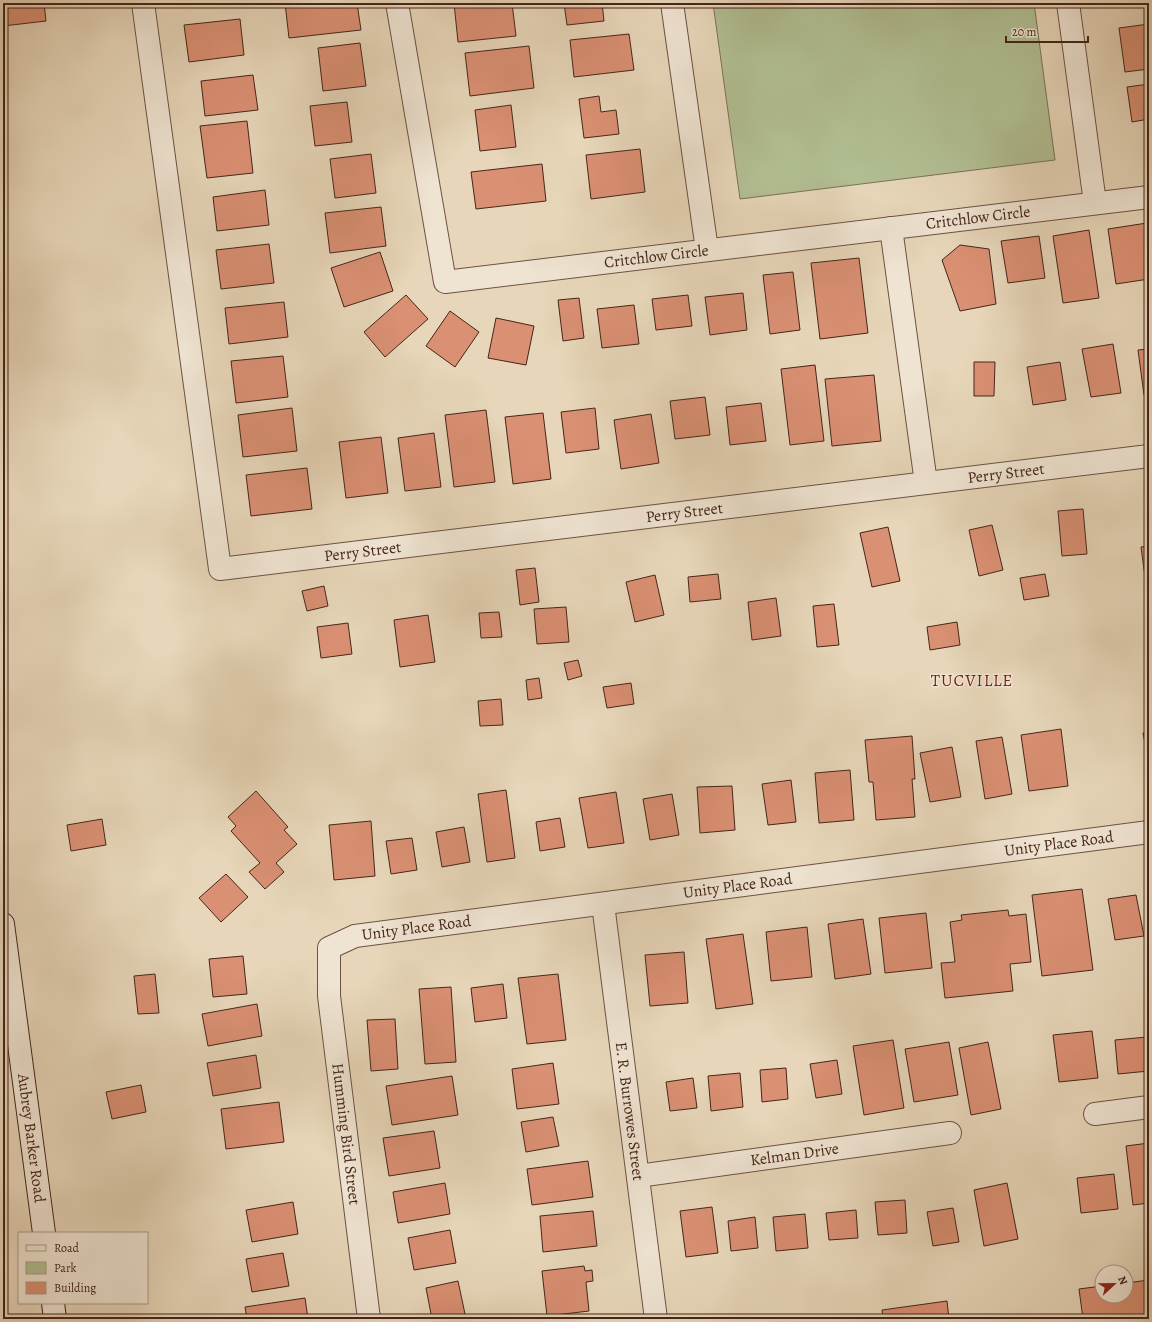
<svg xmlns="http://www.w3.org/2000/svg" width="1152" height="1322" viewBox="0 0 1152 1322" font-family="Alegreya,serif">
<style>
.green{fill:#b1bf93;stroke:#7c7256}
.building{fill:#da9073;stroke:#46251a}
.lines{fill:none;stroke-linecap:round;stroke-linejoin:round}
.street-casing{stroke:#6e5142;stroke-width:24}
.secondary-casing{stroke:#46251a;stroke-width:24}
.street{stroke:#efe4d2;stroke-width:22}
.secondary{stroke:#efe4d2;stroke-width:22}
.labels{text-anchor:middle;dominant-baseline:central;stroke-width:3;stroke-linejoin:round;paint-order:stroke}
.street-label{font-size:16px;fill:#46251a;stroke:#efe4d2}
.neighbourhood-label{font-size:17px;letter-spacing:1px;fill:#7a1f14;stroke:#efe4d2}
</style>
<rect width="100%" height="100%" fill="#e7d6b9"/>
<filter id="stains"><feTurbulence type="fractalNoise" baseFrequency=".005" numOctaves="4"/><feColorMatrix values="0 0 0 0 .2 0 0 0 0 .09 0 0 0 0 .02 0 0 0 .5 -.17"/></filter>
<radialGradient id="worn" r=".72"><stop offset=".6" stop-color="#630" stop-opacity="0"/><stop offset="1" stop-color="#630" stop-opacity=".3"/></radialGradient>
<!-- green -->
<polygon class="green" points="713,3 1034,3 1055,160 740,199"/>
<!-- building -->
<g class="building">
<polygon points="3,3 44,3 46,21 3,26"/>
<polygon points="285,3 357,3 361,30 289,38"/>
<polygon points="454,3 512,3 516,36 458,42"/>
<polygon points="564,3 602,3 604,21 567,25"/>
<polygon points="240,19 244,55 189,62 184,25"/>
<polygon points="1149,24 1149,69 1125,72 1119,28"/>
<polygon points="629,34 634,70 574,77 570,40"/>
<polygon points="360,43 366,86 323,91 318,48"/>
<polygon points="529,46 534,88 470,96 465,53"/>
<polygon points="253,75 258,110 205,116 201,81"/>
<polygon points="1149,84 1149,119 1132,122 1127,87"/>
<polygon points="599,96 601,112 616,110 619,134 584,138 579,99"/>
<polygon points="347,102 352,142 315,146 310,106"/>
<polygon points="511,105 516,147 480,151 475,110"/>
<polygon points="247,121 253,173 207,178 200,126"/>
<polygon points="640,149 645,192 591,199 586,155"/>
<polygon points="371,154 376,193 335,198 330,159"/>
<polygon points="542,164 546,201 476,209 471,172"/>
<polygon points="265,190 269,225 217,231 213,197"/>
<polygon points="381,207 386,246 330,253 325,213"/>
<polygon points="1147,223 1149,233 1149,279 1116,284 1108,229"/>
<polygon points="1089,230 1099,298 1063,303 1053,236"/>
<polygon points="1039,236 1045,278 1008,283 1001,241"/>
<polygon points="269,244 274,283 221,289 216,250"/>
<polygon points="960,245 989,249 996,304 960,311 942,260"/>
<polygon points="380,252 393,291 344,307 331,268"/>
<polygon points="859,258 868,333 820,339 811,263"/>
<polygon points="793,272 800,330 770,334 763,275"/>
<polygon points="743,293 747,330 710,335 705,297"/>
<polygon points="406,295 428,319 385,357 364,332"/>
<polygon points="688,295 692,326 656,330 652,299"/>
<polygon points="579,298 584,338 563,341 558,300"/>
<polygon points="284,302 288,337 229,344 225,308"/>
<polygon points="634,305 639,344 602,348 597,309"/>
<polygon points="450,311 479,332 455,367 426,346"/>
<polygon points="496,318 534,326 526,365 488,358"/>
<polygon points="1113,344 1121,393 1091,397 1082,349"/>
<polygon points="1149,349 1149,394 1144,395 1138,350"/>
<polygon points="283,356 288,397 236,403 231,361"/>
<polygon points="974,362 995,362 994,396 974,396"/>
<polygon points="1060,362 1066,400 1033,405 1027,367"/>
<polygon points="815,365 824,441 790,445 781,369"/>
<polygon points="874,375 881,441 832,446 825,379"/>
<polygon points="705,397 710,435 675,439 670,401"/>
<polygon points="761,403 766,441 730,445 726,407"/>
<polygon points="292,408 297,451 243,457 238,415"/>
<polygon points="595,408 599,449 566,453 561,412"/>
<polygon points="486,410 495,482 454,487 445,415"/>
<polygon points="543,413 551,479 513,484 505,417"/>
<polygon points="651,414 659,463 621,469 614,420"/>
<polygon points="434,433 441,487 405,491 398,438"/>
<polygon points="381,437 388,493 346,498 339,442"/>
<polygon points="307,468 312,509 251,516 246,475"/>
<polygon points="1083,509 1087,554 1062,556 1058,511"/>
<polygon points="992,525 1003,570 979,576 969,530"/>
<polygon points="888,527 900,581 872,587 860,533"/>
<polygon points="1149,546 1149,607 1141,547"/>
<polygon points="535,568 539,602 520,605 516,570"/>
<polygon points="718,574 721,599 690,602 688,577"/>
<polygon points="1045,574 1049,596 1024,600 1020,578"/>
<polygon points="655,575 664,615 635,622 626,582"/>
<polygon points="324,586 328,606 307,611 302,591"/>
<polygon points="776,598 781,636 752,640 748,602"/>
<polygon points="834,604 839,645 817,647 813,606"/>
<polygon points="566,607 569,642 537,644 534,609"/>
<polygon points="499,612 502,637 481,638 479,613"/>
<polygon points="428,615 435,662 400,667 394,620"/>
<polygon points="957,622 960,645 930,650 927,627"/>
<polygon points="348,623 352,654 321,658 317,627"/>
<polygon points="578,660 582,676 568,680 564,663"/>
<polygon points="539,678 542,698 528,700 526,680"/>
<polygon points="631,683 634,704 607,708 603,687"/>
<polygon points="501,699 503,725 480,726 478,701"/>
<polygon points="1061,729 1068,786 1029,791 1021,735"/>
<polygon points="1149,732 1149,764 1143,733"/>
<polygon points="912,736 915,779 912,779 915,817 876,820 873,782 869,782 865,740"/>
<polygon points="1002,737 1012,794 985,799 976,741"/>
<polygon points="952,747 961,797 930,802 920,753"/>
<polygon points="850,770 854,820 819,823 815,773"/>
<polygon points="791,780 796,822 768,825 762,784"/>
<polygon points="732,786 735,830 700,833 697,787"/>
<polygon points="506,790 515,858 487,862 478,794"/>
<polygon points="256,791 288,827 284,830 297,844 276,863 284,872 265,889 249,872 260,863 231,831 236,826 228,817"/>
<polygon points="616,792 624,843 588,848 579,798"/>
<polygon points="672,794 679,835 650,840 643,799"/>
<polygon points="560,818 565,847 540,851 536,822"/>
<polygon points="102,819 106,845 71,851 67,825"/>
<polygon points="371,821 375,876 334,880 329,825"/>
<polygon points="464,827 470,862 442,867 436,832"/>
<polygon points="412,838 417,870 391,874 386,841"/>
<polygon points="226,874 248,897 221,922 199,898"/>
<polygon points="1082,889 1093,970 1042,976 1032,895"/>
<polygon points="1136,895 1144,936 1115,940 1108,899"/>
<polygon points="1008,910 1009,916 1026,914 1031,962 1010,964 1013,991 945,998 941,963 955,962 950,922 962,920 961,915"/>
<polygon points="926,913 932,968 885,973 879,918"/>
<polygon points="863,919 871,974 835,979 828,924"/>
<polygon points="807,927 812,977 771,981 766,932"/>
<polygon points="743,934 753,1004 716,1009 706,939"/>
<polygon points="684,952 688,1003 650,1006 645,955"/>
<polygon points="243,956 247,994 213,997 209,959"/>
<polygon points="155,974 159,1013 138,1014 134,976"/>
<polygon points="558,974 566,1040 527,1044 518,978"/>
<polygon points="503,984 507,1018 475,1022 471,988"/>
<polygon points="451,987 456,1062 425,1064 419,989"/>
<polygon points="257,1004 262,1036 208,1046 202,1014"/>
<polygon points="395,1019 398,1069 371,1071 367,1020"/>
<polygon points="1092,1031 1098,1078 1059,1082 1053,1035"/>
<polygon points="1147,1037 1149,1071 1118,1074 1115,1040"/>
<polygon points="893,1040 904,1108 864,1115 853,1046"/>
<polygon points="949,1042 958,1095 914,1102 905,1049"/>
<polygon points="988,1042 1001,1109 971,1115 959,1048"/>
<polygon points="256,1055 261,1088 213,1096 207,1063"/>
<polygon points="837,1060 842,1094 816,1098 810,1064"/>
<polygon points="553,1063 559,1104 517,1109 512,1069"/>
<polygon points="786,1068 788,1099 762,1102 760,1070"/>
<polygon points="740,1073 743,1107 711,1111 708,1076"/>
<polygon points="452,1076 458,1115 392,1125 386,1086"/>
<polygon points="693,1078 697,1108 670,1111 666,1082"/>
<polygon points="141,1085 146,1112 112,1119 106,1092"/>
<polygon points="279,1102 284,1142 226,1149 221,1109"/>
<polygon points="553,1117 559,1146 526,1152 521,1122"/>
<polygon points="434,1131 440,1168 389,1176 383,1138"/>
<polygon points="1149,1143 1149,1203 1133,1205 1126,1146"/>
<polygon points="588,1161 593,1197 532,1205 527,1169"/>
<polygon points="1114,1174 1118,1209 1081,1213 1077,1178"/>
<polygon points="445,1183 450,1214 398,1223 393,1192"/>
<polygon points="1007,1183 1018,1239 984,1246 974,1190"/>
<polygon points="905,1200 907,1233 878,1235 875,1202"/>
<polygon points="293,1202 298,1234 252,1242 246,1210"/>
<polygon points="712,1207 718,1253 686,1257 680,1211"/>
<polygon points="953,1208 959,1242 933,1246 927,1212"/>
<polygon points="856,1210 858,1238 829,1240 826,1213"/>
<polygon points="593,1211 597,1246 543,1252 540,1216"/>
<polygon points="805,1214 808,1248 776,1251 773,1217"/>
<polygon points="755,1217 758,1248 731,1251 728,1221"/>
<polygon points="450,1230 456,1263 414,1270 408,1238"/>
<polygon points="283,1253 289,1286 252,1292 246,1259"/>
<polygon points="584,1266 585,1271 592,1270 593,1281 586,1282 589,1311 547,1316 542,1271"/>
<polygon points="1149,1280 1149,1319 1083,1319 1079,1289 1102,1286 1102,1296 1126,1296 1126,1283"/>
<polygon points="458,1281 465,1314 440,1319 432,1319 426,1288"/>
<polygon points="305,1298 308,1319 247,1319 245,1307"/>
<polygon points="947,1301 949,1319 883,1319 882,1310"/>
</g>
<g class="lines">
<!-- street casing -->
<g class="street-casing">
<g id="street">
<path id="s1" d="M143 3 220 569 1149 456"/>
<path id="s2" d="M397 3 445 282 1149 197"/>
<polyline points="672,3 707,250"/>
<polyline points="1068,3 1095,203"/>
<polyline points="891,228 926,483"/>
<path id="s3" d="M603 904 656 1319"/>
<polyline points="1095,1114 1149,1107"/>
<path id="s4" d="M638 1176 950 1133"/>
<path id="s5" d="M369 1319 329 996V948L355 936 1149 832"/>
</g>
</g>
<!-- secondary casing -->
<g class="secondary-casing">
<g id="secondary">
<path id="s6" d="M3 924 44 1233"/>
<polyline points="53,1303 55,1319"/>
</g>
</g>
<!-- street -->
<use href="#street" class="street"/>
<!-- secondary -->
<use href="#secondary" class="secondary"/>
</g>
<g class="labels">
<!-- street labels -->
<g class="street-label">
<text stroke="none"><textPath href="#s2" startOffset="820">Critchlow Circle</textPath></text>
<text stroke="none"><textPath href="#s2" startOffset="496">Critchlow Circle</textPath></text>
<text stroke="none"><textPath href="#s1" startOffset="1363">Perry Street</textPath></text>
<text stroke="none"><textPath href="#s1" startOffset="1039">Perry Street</textPath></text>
<text stroke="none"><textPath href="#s1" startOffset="715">Perry Street</textPath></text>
<text stroke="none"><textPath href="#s5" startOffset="1112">Unity Place Road</textPath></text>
<text stroke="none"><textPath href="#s5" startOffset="788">Unity Place Road</textPath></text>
<text stroke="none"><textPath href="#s5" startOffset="464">Unity Place Road</textPath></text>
<text stroke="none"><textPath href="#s3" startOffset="209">E. R. Burrowes Street</textPath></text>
<text transform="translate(346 1134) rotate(83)">Humming Bird Street</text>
<text stroke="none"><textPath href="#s6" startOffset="216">Aubrey Barker Road</textPath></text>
<text stroke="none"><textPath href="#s4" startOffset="158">Kelman Drive</textPath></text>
</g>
<!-- neighbourhood labels -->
<g class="neighbourhood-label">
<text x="972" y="680">TUCVILLE</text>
</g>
</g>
<!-- margin -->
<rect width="1152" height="1322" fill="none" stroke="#e7d6b9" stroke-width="16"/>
<rect x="4" y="4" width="1144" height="1314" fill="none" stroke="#46251a" stroke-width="2"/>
<rect x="8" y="8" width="1136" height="1306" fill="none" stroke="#46251a"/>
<!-- legend -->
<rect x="18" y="1232" width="130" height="72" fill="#efe4d2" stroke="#ab9888"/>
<rect x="26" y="1245" width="20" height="6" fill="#efe4d2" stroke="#ab9888"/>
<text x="54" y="1252" font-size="12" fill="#46251a">Road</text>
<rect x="26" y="1262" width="20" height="12" fill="#b1bf93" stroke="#ab9888"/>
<text x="54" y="1272" font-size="12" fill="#46251a">Park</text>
<rect x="26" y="1282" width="20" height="12" fill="#da9073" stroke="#ab9888"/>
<text x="54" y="1292" font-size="12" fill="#46251a">Building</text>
<!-- north arrow -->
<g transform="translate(1114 1284) rotate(68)"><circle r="19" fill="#efe4d2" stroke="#ab9888"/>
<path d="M0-3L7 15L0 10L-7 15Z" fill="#8f2418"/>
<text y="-6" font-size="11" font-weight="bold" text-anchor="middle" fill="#46251a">N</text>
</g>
<!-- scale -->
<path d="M1006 36v6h82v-6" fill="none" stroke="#46251a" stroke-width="2"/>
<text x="1012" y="36" font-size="12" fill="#46251a" stroke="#efe4d2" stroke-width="3" paint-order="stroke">20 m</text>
<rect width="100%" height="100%" filter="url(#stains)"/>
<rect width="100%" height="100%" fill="url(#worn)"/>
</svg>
